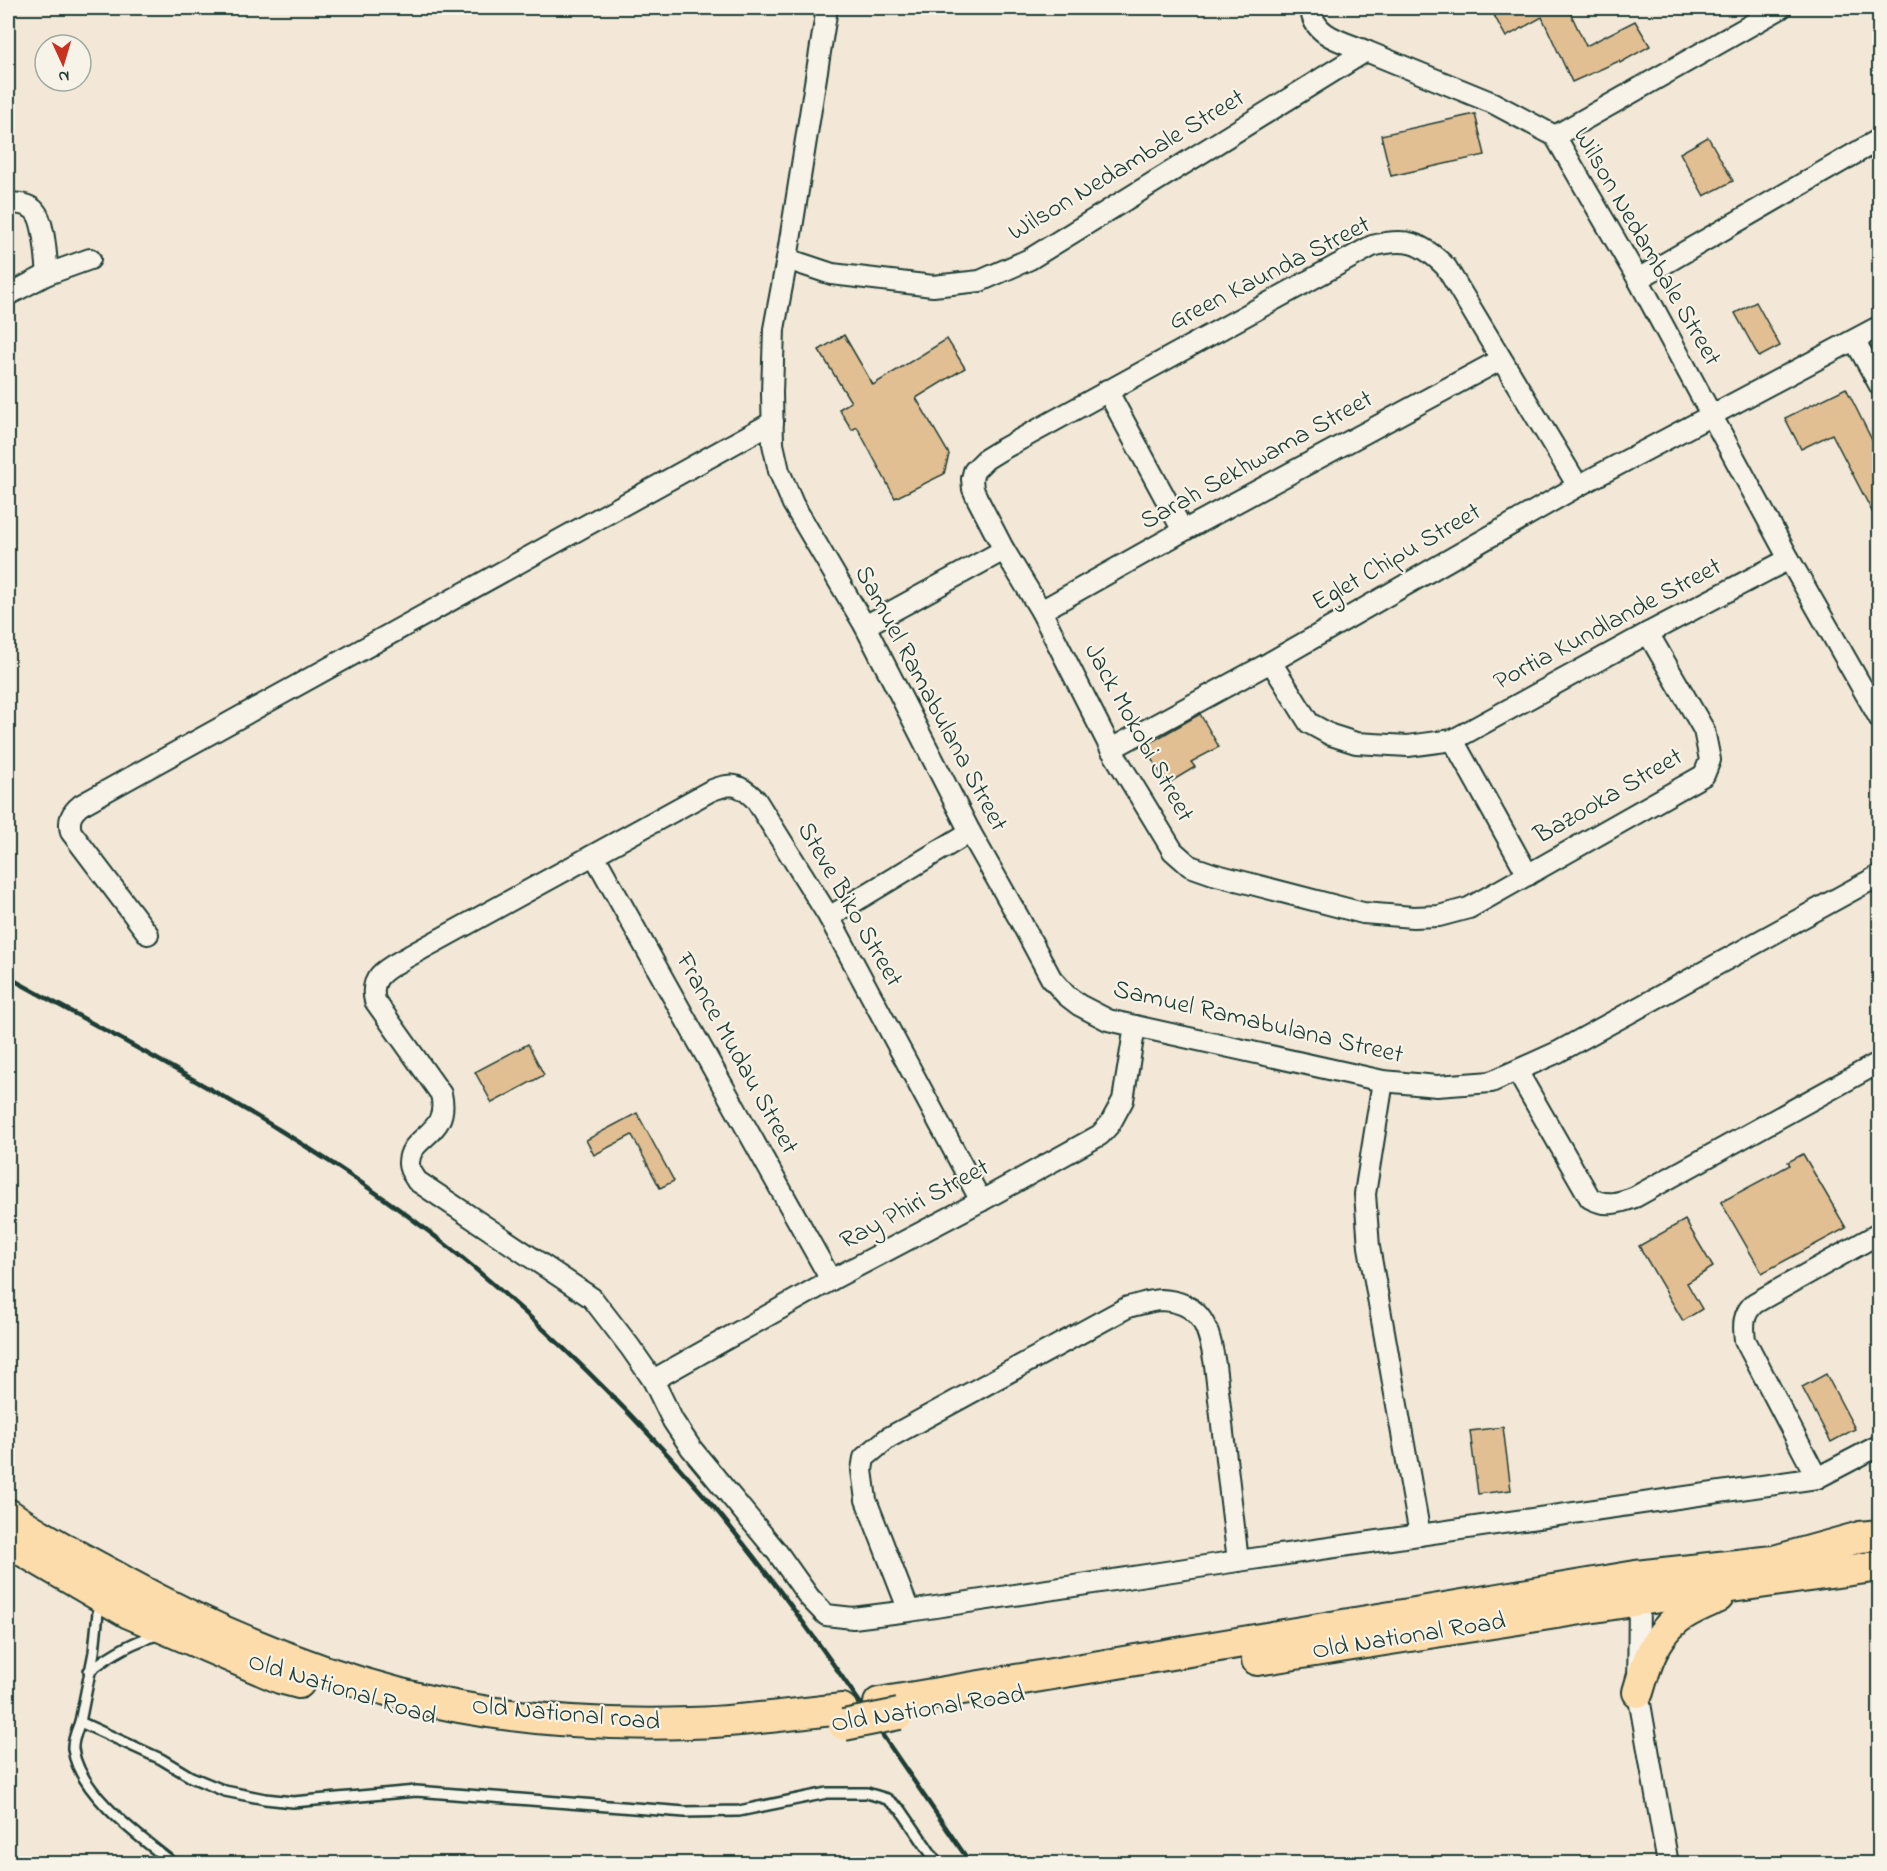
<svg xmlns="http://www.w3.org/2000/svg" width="1887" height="1871" viewBox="0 0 1887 1871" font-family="'Indie Flower',sans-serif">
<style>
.building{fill:#e2be93;stroke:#1f3d34;stroke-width:1.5}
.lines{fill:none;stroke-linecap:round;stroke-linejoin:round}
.lane-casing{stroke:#1f3d34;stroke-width:14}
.street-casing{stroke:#1f3d34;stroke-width:24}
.primary-casing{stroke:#1f3d34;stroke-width:34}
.lane{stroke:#f7f3e8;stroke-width:9}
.street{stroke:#f7f3e8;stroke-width:20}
.primary{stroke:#fddcac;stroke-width:30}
.rail{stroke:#1f3d34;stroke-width:4.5}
.primary-bridge-casing{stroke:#1f3d34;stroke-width:34;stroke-linecap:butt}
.primary-bridge{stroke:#fddcac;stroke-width:30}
.labels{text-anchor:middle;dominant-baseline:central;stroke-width:4.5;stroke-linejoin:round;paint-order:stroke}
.street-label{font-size:26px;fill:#1f3d34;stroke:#f7f3e8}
</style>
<rect width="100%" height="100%" fill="#f3e8d7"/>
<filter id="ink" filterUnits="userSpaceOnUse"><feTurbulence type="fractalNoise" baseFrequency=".0167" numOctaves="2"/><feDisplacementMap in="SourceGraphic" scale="12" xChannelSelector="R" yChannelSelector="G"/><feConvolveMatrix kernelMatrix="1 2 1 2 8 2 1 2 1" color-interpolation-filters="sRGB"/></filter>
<g filter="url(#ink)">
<!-- building -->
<g class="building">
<polygon points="1490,8 1568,8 1586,46 1635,21 1650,46 1620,63 1619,61 1572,82 1542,17 1506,37"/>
<polygon points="1475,114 1485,155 1391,176 1381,135"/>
<polygon points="1708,137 1733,181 1704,196 1680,153"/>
<polygon points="1756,302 1780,346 1759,357 1735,313"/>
<polygon points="844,335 873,385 947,339 965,368 916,398 949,454 944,474 895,498 857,427 852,430 839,409 851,402 819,350"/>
<polygon points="1846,388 1874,444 1880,441 1880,527 1832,434 1801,449 1785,418"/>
<polygon points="1200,714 1219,747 1191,762 1195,767 1167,784 1144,746"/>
<polygon points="528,1044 544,1075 492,1103 475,1072"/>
<polygon points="637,1113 674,1181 660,1188 632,1135 594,1155 586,1140"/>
<polygon points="1803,1154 1846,1228 1762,1273 1721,1202 1790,1165 1788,1162"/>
<polygon points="1685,1220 1713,1267 1687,1283 1702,1309 1683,1321 1639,1246"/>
<polygon points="1826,1374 1855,1429 1831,1442 1802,1387"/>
<polygon points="1503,1427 1511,1490 1478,1494 1470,1431"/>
</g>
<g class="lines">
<!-- lane casing -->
<g class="lane-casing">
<g id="lane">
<polyline points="99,1602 94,1652 80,1722 161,1759 191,1777 225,1791 265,1799 293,1802 416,1791 685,1812 739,1811 827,1793 867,1793 887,1799 901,1810 938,1864"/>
<path d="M89 1671C110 1655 132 1641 158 1635"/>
<path d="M80 1722C77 1730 72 1741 73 1749 79 1794 140 1837 174 1864"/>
</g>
</g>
<!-- street casing -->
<g class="street-casing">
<g id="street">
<polyline points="827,8 787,259 774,329 772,393 773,444 779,471 793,504 865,626 970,832 1020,920 1051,978 1066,995 1079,1005 1108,1020 1383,1081 1437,1086 1491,1082 1558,1052 1880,875"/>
<path d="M1311 8C1312 36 1344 42 1366 51"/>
<polyline points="1555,136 1781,8"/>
<path d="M8 203C16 203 29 204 35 211 45 222 46 259 48 274"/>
<polyline points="787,259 832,274 933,286 980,281 1030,259 1366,51 1493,103 1555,136 1638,279 1789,559 1880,719"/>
<polyline points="1638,279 1880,139"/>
<polyline points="8,295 48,274 90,259"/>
<polyline points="1855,341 1880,386"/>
<polyline points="1107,390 1183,531"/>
<path d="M1578 486 1446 267C1421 242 1406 237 1372 246L999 451 986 459 974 471 972 479 973 489 977 498 1004 550 1041 611 1111 749 1173 851 1190 866 1213 874 1363 913 1413 917 1439 916 1469 908 1704 775 1710 760 1704 730 1648 633"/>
<polyline points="1041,611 1183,531 1500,360"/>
<polyline points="865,626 1004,550"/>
<polyline points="1271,662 1309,723 1331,735 1356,743 1408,746 1453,740 1648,633 1789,559"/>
<polyline points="1453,740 1528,875"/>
<polyline points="1111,749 1271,662 1578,486 1880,326"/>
<polyline points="594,855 831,1280"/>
<polyline points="829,917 970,832"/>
<path d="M148 934 71 832C68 820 71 813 81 805L773 422"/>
<path d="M1517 1071 1590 1198C1606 1207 1619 1203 1635 1197L1880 1062"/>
<polyline points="1383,1081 1365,1194 1369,1247 1420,1535"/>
<path d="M981 1201 829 917 756 800C739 783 731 782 710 791L411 955C391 967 368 974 375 1001L441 1094C451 1136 408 1135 409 1164 409 1170 414 1176 417 1181L592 1298 630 1347 653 1380 673 1421 691 1448 777 1552 809 1597 826 1615 853 1618 909 1611 1238 1561 1817 1478 1880 1445"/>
<polyline points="653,1380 831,1280 981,1201 1100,1135 1110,1124 1123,1100 1135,1026"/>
<path d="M1817 1478 1745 1340C1743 1325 1743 1313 1755 1303L1880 1233"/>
<polyline points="1638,1590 1639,1600 1638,1692 1668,1864"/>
<path d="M909 1611 866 1500 862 1470 864 1458 888 1438 1128 1307C1138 1305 1151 1300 1161 1300 1203 1302 1209 1329 1215 1365L1238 1561"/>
</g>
</g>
<!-- primary casing -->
<g class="primary-casing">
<g id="primary">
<path d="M8 1514C44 1540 86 1560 125 1582 212 1630 305 1669 401 1694 493 1718 594 1726 689 1723 740 1722 791 1714 842 1709"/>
<polyline points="8,1542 129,1613 280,1678 299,1683"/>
<polyline points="1257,1660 1639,1600 1880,1566"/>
<path d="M1638 1692C1646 1664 1654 1638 1677 1619 1689 1609 1705 1604 1718 1597"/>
<polyline points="879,1703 1636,1576 1774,1561 1860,1537 1880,1535"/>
</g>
</g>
<!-- lane -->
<use href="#lane" class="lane"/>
<!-- street -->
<use href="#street" class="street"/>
<!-- primary -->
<use href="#primary" class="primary"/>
<!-- rail -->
<path class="rail" d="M8 977C167 1065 331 1148 472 1266 542 1325 607 1388 669 1456 684 1473 699 1489 713 1506 807 1619 887 1743 971 1864"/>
<!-- primary-bridge casing -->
<g class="primary-bridge-casing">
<polyline id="primary-bridge" points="844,1725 899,1714"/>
</g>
<!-- primary-bridge -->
<use href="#primary-bridge" class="primary-bridge"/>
</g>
</g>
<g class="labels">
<!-- street labels -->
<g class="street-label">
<text transform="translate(1127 166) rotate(-31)">Wilson Nedambale Street</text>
<text transform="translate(1646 247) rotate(60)">Wilson Nedambale Street</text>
<text transform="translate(1270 274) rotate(-27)">Green Kaunda Street</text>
<text transform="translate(1257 461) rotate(-29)">Sarah Sekhwama Street</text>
<text transform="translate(1397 558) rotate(-30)">Eglet Chipu Street</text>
<text transform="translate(1608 625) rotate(-28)">Portia Kundlande Street</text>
<text transform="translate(930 699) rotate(62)">Samuel Ramabulana Street</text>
<text transform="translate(1138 733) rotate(61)">Jack Mokobi Street</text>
<text transform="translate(1609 797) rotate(-30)">Bazooka Street</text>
<text transform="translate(849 905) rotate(60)">Steve Biko Street</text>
<text transform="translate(1258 1023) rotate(13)">Samuel Ramabulana Street</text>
<text transform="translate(736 1054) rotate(61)">France Mudau Street</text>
<text transform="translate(915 1205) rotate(-28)">Ray Phiri Street</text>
<text transform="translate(1409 1637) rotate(-9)">Old National Road</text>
<text transform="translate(342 1690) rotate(17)">Old National Road</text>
<text transform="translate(928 1710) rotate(-9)">Old National Road</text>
<text transform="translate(566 1715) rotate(5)">Old National road</text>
</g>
</g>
<!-- margin -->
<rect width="1887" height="1871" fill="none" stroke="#f7f3e8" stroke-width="30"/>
<rect x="15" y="15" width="1857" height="1841" fill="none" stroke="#1f3d34" stroke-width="2" filter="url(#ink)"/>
<!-- north arrow -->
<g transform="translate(63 63) rotate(176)"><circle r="28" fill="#f7f3e8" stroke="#a1aaa0" stroke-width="1.5"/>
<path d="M0-4.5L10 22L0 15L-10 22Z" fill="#c8321e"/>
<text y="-9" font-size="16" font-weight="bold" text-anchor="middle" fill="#1f3d34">N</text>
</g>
</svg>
